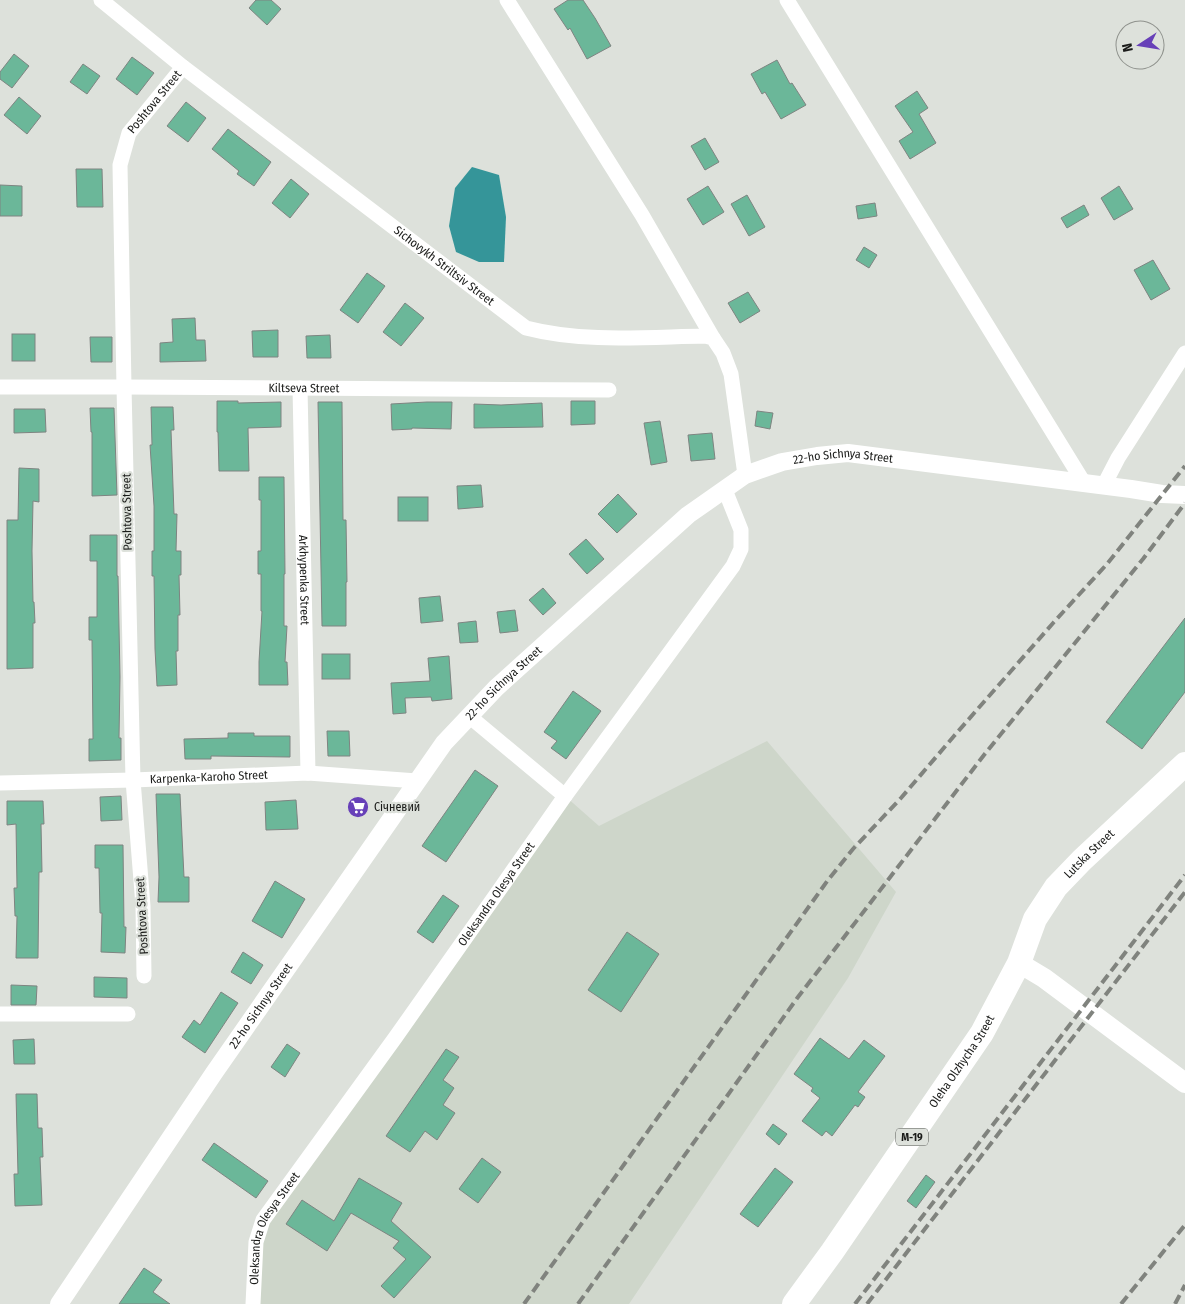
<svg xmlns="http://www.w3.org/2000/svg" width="1185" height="1304" viewBox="0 0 1185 1304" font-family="'Fira Sans Condensed',sans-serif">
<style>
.built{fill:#ced6ca}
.water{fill:#359599}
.building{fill:#6bb799;stroke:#7e8481}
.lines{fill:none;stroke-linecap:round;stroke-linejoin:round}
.minor{stroke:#fff;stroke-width:15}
.tertiary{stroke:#fff;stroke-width:18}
.secondary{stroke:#fff;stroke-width:20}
.trunk{stroke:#fff;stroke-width:24}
.rail{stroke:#80837e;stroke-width:4;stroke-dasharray:10 5;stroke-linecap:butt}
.labels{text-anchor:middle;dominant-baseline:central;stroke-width:4.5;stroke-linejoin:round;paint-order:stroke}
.shield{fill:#dde1db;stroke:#545653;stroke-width:1}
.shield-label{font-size:11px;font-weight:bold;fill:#1a1b19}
.street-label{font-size:12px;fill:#1a1b19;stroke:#dde1db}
.poi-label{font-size:12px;fill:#1a1b19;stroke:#dde1db;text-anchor:start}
</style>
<rect width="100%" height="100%" fill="#dde1db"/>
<!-- built -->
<polygon class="built" points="767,741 896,892 848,978 629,1304 253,1304 256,1242 565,796 599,826"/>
<!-- water -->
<polygon class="water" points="472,167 499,175 506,217 504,262 479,262 456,252 449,226 455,188"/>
<!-- building -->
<g class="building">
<polygon points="256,0 271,0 281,9 267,25 249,8"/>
<polygon points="568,0 583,0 595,18 611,46 587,59 570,28 568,30 554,9"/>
<polygon points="14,54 29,66 12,88 0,79 0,72"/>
<polygon points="132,57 154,73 137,95 116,79"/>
<polygon points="777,60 790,84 792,83 806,105 781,119 765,92 762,94 751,74"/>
<polygon points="83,64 100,76 87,94 70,82"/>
<polygon points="917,91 928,108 919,114 936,143 910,159 899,141 913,132 895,106"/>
<polygon points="19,97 41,116 27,134 4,115"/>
<polygon points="186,102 206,118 188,142 167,126"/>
<polygon points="228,129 271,162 254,186 237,174 239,171 212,149"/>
<polygon points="705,138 719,162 705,170 691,146"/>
<polygon points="76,169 102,169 103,207 77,207"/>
<polygon points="291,179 309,194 290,218 272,203"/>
<polygon points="0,185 22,186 22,216 0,216"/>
<polygon points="708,186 724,212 703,225 687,199"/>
<polygon points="1119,186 1133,209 1114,220 1101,198"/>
<polygon points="747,195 765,227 749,236 731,204"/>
<polygon points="875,203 877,216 858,219 856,206"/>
<polygon points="1084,205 1089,215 1067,228 1061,218"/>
<polygon points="864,247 877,255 869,268 856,260"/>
<polygon points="1153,260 1170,289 1151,300 1134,270"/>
<polygon points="367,273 385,286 358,323 340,310"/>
<polygon points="748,292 760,311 740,323 728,303"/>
<polygon points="405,303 424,318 401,346 383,332"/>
<polygon points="195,318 196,340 205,340 206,361 160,362 160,343 173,342 172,319"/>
<polygon points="278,330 278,357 253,357 252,331"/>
<rect x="12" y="334" width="23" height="27"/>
<polygon points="330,335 331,358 307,358 306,336"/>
<polygon points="90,337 112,337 112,362 91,362"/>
<polygon points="217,401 238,401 238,403 281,402 281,427 248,428 249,471 219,471 218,432 217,432"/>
<polygon points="571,401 595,401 595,424 571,425"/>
<polygon points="318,402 342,402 343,520 346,520 347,582 346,582 346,626 322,626"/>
<polygon points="427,402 452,402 451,429 412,428 412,429 392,430 391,404"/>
<polygon points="542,403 543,427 474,428 474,404 501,405"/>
<polygon points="151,407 173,407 174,430 171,430 174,514 177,514 176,551 181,551 181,575 179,575 180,615 178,615 178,651 176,651 177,685 157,686 155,649 154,576 152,576 152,551 154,551 154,506 150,445 152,445"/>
<polygon points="90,408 114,408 117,495 92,496 92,432 91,432"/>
<polygon points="14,409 45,409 46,432 14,433"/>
<polygon points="757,411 773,413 770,429 755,426"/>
<polygon points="660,421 667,462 651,465 644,423"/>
<polygon points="712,433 715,459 691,461 688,435"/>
<polygon points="19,468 39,469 39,502 33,501 32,551 33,602 34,602 35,623 33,623 33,668 7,669 7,520 18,520"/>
<polygon points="259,477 284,477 285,574 284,574 284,626 287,626 285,662 287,662 288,685 259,685 259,662 262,611 261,611 261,574 258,574 258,551 261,551 261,500 259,500"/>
<polygon points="481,485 483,507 458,509 457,486"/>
<polygon points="618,494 637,514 617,533 598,514"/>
<rect x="398" y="497" width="30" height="24"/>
<polygon points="90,535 117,535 117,576 118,576 120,677 119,738 121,738 121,760 89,761 89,739 93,739 92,640 89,640 89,617 97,617 97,561 90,561"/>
<polygon points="586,539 604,559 587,574 569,554"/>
<polygon points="543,588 556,603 543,615 529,600"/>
<polygon points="440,596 443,621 421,623 419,598"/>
<polygon points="515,610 518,631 500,633 497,612"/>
<polygon points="1185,618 1185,692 1142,749 1106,722"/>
<polygon points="476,621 478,642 460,643 458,623"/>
<rect x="322" y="654" width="28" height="25"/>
<polygon points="449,656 452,699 432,701 431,697 405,698 406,713 393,714 391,683 430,681 428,658"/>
<polygon points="573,691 601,711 566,759 551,748 557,741 544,732"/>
<polygon points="327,731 349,731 350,756 328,756"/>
<polygon points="228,733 254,733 254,736 290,736 290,757 211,756 211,759 185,759 184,739 228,738"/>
<polygon points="475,770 498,786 446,862 422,846"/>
<polygon points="156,794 180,794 184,877 189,877 189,902 158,902 159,877"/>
<polygon points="121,796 122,820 101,821 100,797"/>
<polygon points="296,800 298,829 266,830 265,802"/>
<polygon points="7,801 43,801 44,824 41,824 42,872 39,872 38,958 16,958 17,916 15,916 14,888 17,888 16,824 7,825"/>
<polygon points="95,845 123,845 124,927 126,927 125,953 101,952 102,913 100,913 99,868 95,868"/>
<polygon points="275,881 305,899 282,938 252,921"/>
<polygon points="443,895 459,906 433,943 417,932"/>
<polygon points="627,932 659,954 621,1012 588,990"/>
<polygon points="243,952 263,965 251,984 231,972"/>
<polygon points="94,977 127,978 127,998 94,997"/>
<polygon points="11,985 37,986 36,1005 11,1005"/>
<polygon points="221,992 238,1003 205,1053 182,1037 194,1020 200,1025"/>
<polygon points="820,1038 849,1059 864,1040 885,1056 858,1092 865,1097 858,1107 855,1105 832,1136 826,1131 822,1136 802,1121 820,1098 811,1091 813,1088 794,1074"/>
<polygon points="34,1039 35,1064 14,1064 13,1040"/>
<polygon points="287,1044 300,1053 285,1077 271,1067"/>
<polygon points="446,1049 459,1057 443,1080 454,1088 443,1105 455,1113 437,1140 425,1131 410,1152 386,1136"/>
<polygon points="16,1094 37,1094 38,1128 42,1128 43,1157 40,1157 42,1205 15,1206 14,1174 18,1174"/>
<polygon points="773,1124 787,1134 779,1145 766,1134"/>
<polygon points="214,1143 268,1181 256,1198 202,1160"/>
<polygon points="482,1158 501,1172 478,1203 459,1189"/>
<polygon points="775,1168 793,1182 758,1227 740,1214"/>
<polygon points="926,1175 935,1182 916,1208 907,1201"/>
<polygon points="359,1178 402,1203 391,1221 431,1257 394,1298 381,1286 406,1259 393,1248 399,1241 351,1213 327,1251 286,1224 302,1200 334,1221"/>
<polygon points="144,1268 162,1280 153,1292 170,1304 119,1304"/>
</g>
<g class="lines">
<!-- minor -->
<g class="minor">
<path id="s1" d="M101 0 183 67 526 328C584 343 646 337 705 336L713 338 723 353 731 374 745 475"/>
<polyline points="507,0 642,215 713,338"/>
<polyline points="787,0 1084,483"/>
<path id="s2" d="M0 387H124L609 390"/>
<path id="s3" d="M300 388 308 773"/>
<polyline points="1104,485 1118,458 1185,353"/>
<polyline points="469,716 565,796"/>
<path id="s4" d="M0 783 133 780 308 773 417 781"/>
<path id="s5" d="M144 976 143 906 133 780 124 387 120 165 129 133 183 67"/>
<polyline points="0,1014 128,1014"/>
<path id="s6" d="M253 1304 256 1242 263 1220 395 1038 500 889 565 796 733 566 741 549V530L725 490"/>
</g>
<!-- tertiary -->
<path class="tertiary" id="s7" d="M59 1304 214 1073 444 743 496 688 688 515 745 475 782 462 817 456 848 453 1131 489 1162 494 1185 495"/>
<!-- secondary -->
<polyline class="secondary" points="1019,963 1044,978 1185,1083"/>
<!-- trunk -->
<path class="trunk" id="s8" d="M794 1304 832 1252 982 1033 1019 963 1035 919 1056 887 1082 860 1185 764"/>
<!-- rail -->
<g class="rail">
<polyline points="524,1304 828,880 853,849 901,798 954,736 1054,622 1107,564 1185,466"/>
<polyline points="578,1304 798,997 984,755 1143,559 1185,503"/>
<polyline points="855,1304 1185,875"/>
<polyline points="867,1304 1185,892"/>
<polyline points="1121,1304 1185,1225"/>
<polyline points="1175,1304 1185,1285"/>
</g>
</g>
<!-- icons -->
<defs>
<g id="supermarket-disc" transform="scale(1.125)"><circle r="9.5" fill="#6740b8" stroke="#dde1db"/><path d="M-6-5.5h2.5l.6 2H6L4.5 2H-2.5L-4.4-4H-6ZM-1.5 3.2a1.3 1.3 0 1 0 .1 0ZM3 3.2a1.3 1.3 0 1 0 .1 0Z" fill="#fff"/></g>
</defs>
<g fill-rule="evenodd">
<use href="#supermarket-disc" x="358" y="807"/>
</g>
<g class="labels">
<!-- shield labels -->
<rect class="shield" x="896" y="1128.5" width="32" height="17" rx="4"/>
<g class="shield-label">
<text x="912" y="1137">М-19</text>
</g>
<!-- street labels -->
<g class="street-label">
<text stroke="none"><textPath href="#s5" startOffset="885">Poshtova Street</textPath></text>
<text stroke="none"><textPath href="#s1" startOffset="434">Sichovykh Striltsiv Street</textPath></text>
<text stroke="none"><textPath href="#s2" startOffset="304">Kiltseva Street</textPath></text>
<text stroke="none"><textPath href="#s7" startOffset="1185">22-ho Sichnya Street</textPath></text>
<text transform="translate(127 512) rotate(-91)">Poshtova Street</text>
<text stroke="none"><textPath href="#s3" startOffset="192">Arkhypenka Street</textPath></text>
<text stroke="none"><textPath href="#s7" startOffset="765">22-ho Sichnya Street</textPath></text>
<text stroke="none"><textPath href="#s4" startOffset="209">Karpenka-Karoho Street</textPath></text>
<text stroke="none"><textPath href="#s8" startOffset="541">Lutska Street</textPath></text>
<text stroke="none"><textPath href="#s6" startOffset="486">Oleksandra Olesya Street</textPath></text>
<text transform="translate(142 916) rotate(-93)">Poshtova Street</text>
<text stroke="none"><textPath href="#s7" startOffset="360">22-ho Sichnya Street</textPath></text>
<text stroke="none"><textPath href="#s8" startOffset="295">Oleha Olzhycha Street</textPath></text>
<text stroke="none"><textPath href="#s6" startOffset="81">Oleksandra Olesya Street</textPath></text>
</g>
<!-- poi labels -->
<g class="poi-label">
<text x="374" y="807">Січневий</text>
</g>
</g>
<!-- north arrow -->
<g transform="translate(1140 45) rotate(258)"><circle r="24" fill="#dde1db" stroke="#8f928d"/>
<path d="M0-4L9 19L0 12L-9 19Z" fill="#6740b8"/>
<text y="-8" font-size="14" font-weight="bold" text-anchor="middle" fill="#1a1b19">N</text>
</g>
</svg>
